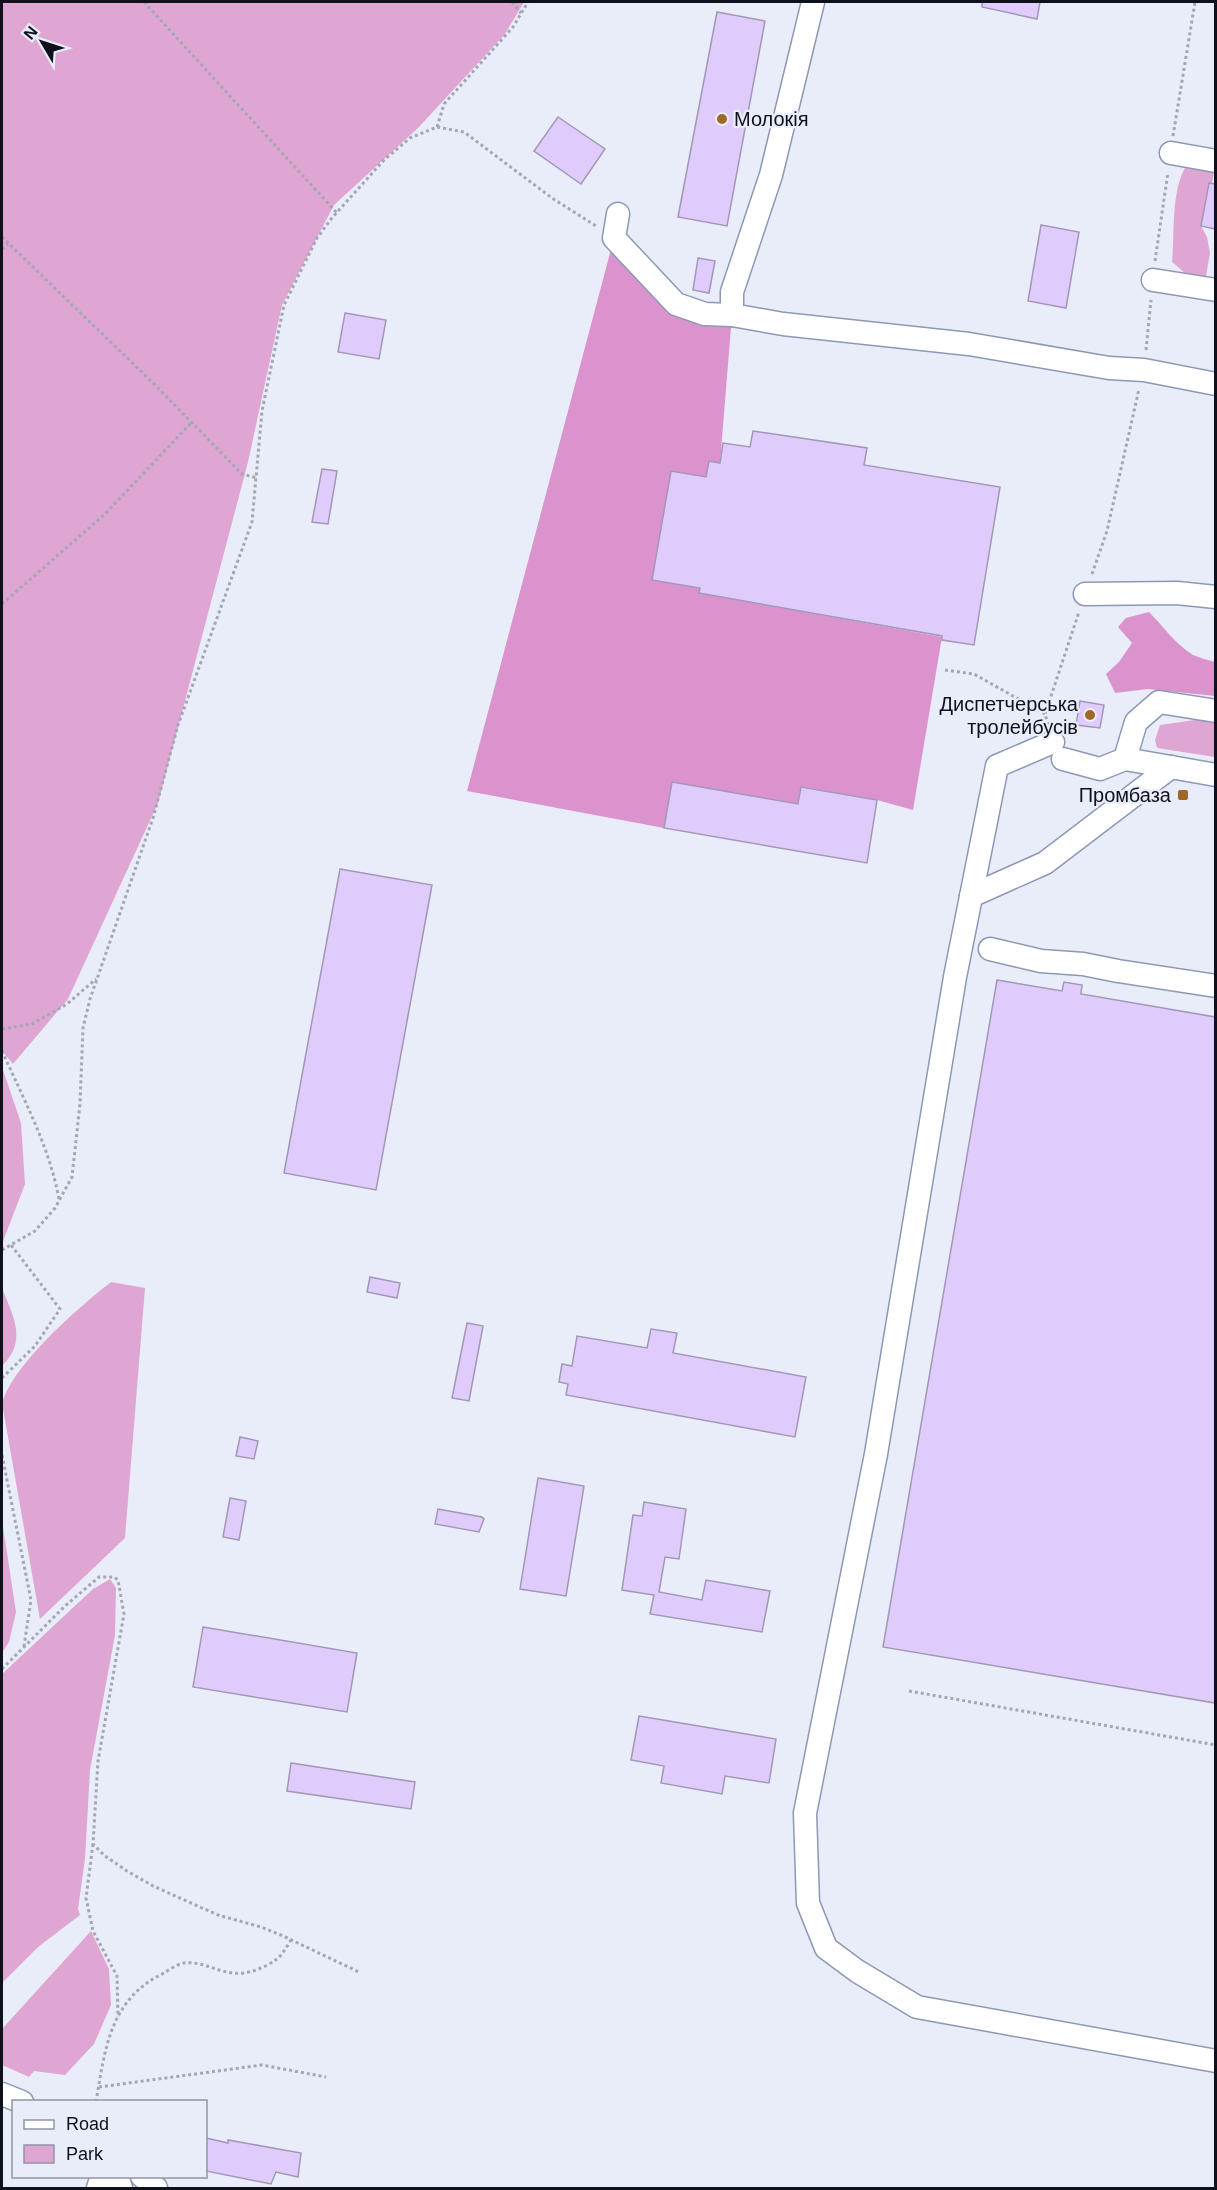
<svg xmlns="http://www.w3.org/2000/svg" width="1217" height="2190" viewBox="0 0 1217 2190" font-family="Helvetica,sans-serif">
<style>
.green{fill:#dfa6d4}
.forest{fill:#db93ce}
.building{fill:#dfccfd;stroke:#a297b5;stroke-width:1.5}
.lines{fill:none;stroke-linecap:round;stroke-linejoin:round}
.minor-casing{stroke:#8e98b5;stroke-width:25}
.path{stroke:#a3a7b3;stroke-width:3;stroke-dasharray:3 3;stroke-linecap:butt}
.minor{stroke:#fff;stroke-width:22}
.poi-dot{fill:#a06825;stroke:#e9edfa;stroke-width:2}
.labels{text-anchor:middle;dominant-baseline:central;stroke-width:4.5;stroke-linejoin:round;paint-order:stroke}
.poi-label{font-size:20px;fill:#0e111c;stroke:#e9edfa;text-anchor:end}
</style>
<rect width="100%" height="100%" fill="#e9edfa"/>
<!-- green -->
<g class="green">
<polygon points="2,2 524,2 505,34 418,128 334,205 282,305 248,462 158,803 68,999 13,1064 2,1051"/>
<path d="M1190 161 1214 172 1210 194H1207L1201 226 1207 237 1210 253 1206 276 1185 273 1172 262C1175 234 1170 183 1190 161Z"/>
<polygon points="1202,719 1215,721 1215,757 1157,748 1155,740 1160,725"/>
<polygon points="2,1067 21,1123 25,1184 2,1244"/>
<path d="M111 1282 145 1288 125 1538 40 1619 2 1403C13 1364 79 1307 111 1282Z"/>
<path d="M2 1288C13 1316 28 1341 2 1366Z"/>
<polygon points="2,1520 16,1612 9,1642 2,1653"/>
<polygon points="110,1579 116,1588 115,1635 90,1770 85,1859 78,1909 80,1915 38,1947 2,1983 2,1674 93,1589"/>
<polygon points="91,1931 109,1969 111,2005 94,2044 65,2075 34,2071 29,2077 2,2065 2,2029"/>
</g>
<!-- forest -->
<g class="forest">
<polygon points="614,238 676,304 732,315 720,463 706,477 671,472 652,580 700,588 699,593 942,637 913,810 877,800 801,787 798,804 672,782 664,828 467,791"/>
<path d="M1149 612C1163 626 1175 644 1193 655 1200 658 1208 660 1215 662V696L1148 689 1115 693 1106 674 1119 662 1132 643 1118 627 1126 618Z"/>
</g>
<!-- building -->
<g class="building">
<polygon points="982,2 1040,2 1037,19 982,7"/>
<polygon points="717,12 765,21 727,226 678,217"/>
<polygon points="558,117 605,149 581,184 534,151"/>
<polygon points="1209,183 1215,184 1215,229 1201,226"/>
<polygon points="1041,225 1079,232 1066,308 1028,301"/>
<polygon points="698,258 715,261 709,293 693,290"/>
<polygon points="345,313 386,320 379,359 338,352"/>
<polygon points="753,431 867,448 864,465 1000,487 974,645 942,640 942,636 699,593 700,588 652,580 671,471 706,477 709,461 720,463 723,443 750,447"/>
<polygon points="322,469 337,471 328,524 312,522"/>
<polygon points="1080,701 1104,705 1100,728 1076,725"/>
<polygon points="672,782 798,804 801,787 877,800 867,863 664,828"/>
<polygon points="340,869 432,885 376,1190 284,1173"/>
<polygon points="997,980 1062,991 1064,982 1082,985 1081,994 1215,1017 1215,1703 883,1647"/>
<polygon points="370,1277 400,1283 397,1298 367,1292"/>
<polygon points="467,1323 483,1326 469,1401 452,1398"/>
<polygon points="651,1329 677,1333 673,1353 806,1377 795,1437 566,1395 568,1384 559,1382 562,1364 572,1366 577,1336 647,1348"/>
<polygon points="240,1437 258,1441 254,1459 236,1456"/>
<polygon points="538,1478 584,1486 566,1596 520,1589"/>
<polygon points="230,1498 246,1501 239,1540 223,1537"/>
<polygon points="644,1502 686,1509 679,1559 665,1557 659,1592 702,1600 706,1580 770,1591 762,1632 650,1614 654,1595 622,1590 633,1515 642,1516"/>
<polygon points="438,1509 482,1517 484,1519 479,1532 435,1524"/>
<polygon points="203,1627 357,1653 347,1712 193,1687"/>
<polygon points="639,1716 776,1739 769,1783 725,1776 722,1794 661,1783 664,1766 631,1760"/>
<polygon points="291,1763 415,1782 411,1809 287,1791"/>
<polygon points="206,2138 228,2143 228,2140 301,2153 298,2177 276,2172 271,2184 206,2171"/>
</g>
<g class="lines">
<!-- minor casing -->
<g class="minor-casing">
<g id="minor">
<polyline points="813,2 771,175 732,292 732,315 783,324 969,344 1109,368 1144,370 1216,384"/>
<polyline points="1171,153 1216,161"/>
<polyline points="618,214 614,238 676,304 705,314 732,315"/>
<polyline points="1153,280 1216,290"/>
<polyline points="1085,594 1177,593 1216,597"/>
<polyline points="1053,742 997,766 955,977 876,1454 805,1813 808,1903 826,1948 857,1971 917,2007 1216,2061"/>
<polyline points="1063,759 1100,769 1125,759 1216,775"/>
<polyline points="1125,759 1136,722 1159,702 1216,711"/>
<polyline points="971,896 1045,863 1171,767"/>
<polyline points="990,949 1041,961 1083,964 1118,971 1216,986"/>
<polyline points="2,2094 22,2102"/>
<polyline points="117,2176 121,2188"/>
<polyline points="142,2176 156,2188"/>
<polyline points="98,2188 102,2176"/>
</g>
</g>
<!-- path -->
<g class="path">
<polyline points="144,2 337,213"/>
<polyline points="512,2 521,13"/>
<polyline points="437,127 444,104 513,27 528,2"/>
<polyline points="1173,136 1195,2"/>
<polyline points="2,237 153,383 242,474 257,478"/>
<polyline points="2,249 8,244"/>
<polyline points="1155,261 1168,172"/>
<polyline points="1146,350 1151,300"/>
<polyline points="1092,574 1107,531 1139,389"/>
<polyline points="2,604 105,514 192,422"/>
<polyline points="945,670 974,674 1045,714"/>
<polyline points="1048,725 1045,714 1079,612"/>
<polyline points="2,1029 32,1024 67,1004 96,979"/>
<path d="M2 1051C24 1100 49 1146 59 1199"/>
<polyline points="2,1250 35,1231 55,1208 72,1177 80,1104 83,1028 90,999 153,818 178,725 252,522 262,411 284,305 317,238 331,219 384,160 410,138 437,127 464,132 552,198 596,226"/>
<polyline points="2,1378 35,1346 60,1309 11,1245"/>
<polyline points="2,1455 31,1600 24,1646"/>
<polyline points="2,1669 65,1606 99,1577 114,1577 118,1580 124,1614 98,1761 93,1844 105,1856 127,1871 153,1886 218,1915 261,1927 283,1936 359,1972"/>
<polyline points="909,1691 1216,1745"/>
<polyline points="93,1844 86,1898 93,1931 117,1976 118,2017"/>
<polyline points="99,2087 262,2065 326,2077"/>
<path d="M96 2102C105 2048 110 1999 164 1973 170 1969 178 1964 184 1963 203 1961 217 1972 234 1973 248 1975 266 1967 277 1959 283 1954 287 1946 291 1940"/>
</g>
<!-- minor -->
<use href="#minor" class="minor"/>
</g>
<!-- markers -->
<g class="poi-dot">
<circle cx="722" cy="119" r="6"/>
<circle cx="1090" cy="715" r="6"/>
<rect x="1177" y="789" width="12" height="12" rx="3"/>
</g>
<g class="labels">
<!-- poi labels -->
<g class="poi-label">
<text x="734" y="119" text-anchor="start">Молокія</text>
<text x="1078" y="704">Диспетчерська<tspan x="1078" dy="23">тролейбусів</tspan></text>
<text x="1171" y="795">Промбаза</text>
</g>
</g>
<!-- border -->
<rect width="1217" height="2190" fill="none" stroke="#0e111c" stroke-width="6"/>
<!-- legend -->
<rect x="12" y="2100" width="195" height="78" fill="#e9edfa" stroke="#9195a1" stroke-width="1.5"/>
<rect x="24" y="2120" width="30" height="9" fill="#ffffff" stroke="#9195a1" stroke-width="1.5"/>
<text x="66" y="2130" font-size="18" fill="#0e111c">Road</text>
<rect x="24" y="2145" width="30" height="18" fill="#dfa6d4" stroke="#9195a1" stroke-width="1.5"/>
<text x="66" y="2160" font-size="18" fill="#0e111c">Park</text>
<!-- north arrow -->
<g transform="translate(42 42) rotate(309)" stroke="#e9edfa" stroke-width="4.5" paint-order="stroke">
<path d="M0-4.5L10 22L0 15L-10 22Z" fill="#0e111c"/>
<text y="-9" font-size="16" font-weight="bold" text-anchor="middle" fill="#0e111c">N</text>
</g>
</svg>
